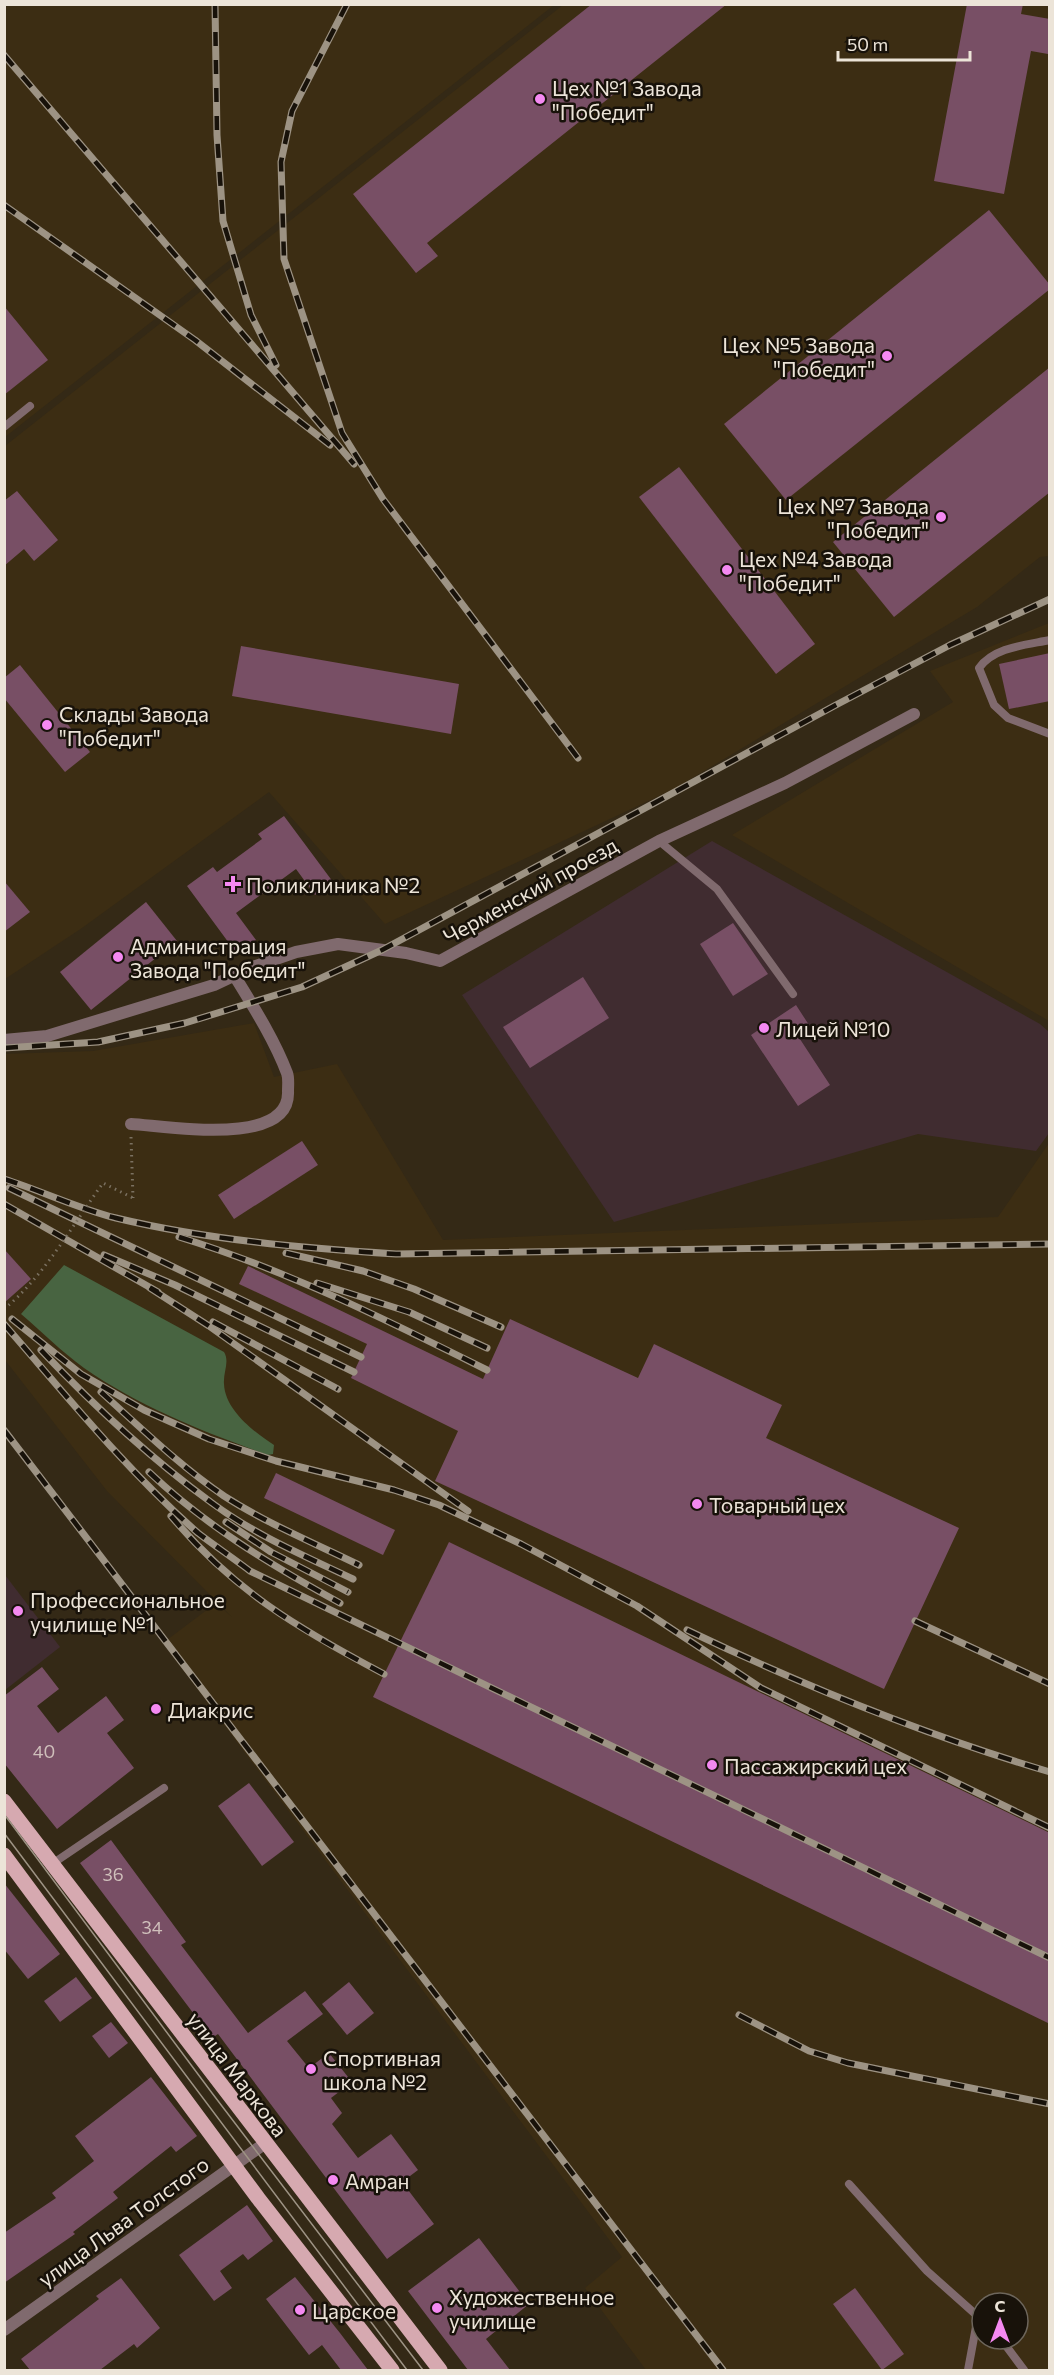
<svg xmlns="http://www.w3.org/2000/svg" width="1054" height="2375" viewBox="0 0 1054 2375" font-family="Commissioner,sans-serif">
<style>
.built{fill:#3c2d13;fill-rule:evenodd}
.education{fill:#402c30}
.forest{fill:#486441}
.building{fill:#784f65}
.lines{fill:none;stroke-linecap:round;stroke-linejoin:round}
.path{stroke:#7b7161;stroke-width:3;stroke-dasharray:1.5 4.5;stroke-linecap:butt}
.service{stroke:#806a6e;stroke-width:8}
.minor{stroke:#806a6e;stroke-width:12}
.primary{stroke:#d6a9b0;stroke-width:15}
.tram{stroke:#9d9384;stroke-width:1.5}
.rail-casing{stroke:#9d9384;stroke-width:7}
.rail{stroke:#18120a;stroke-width:4.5;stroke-dasharray:14;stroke-linecap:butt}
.path-bridge{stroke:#7b7161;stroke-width:3;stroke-dasharray:1.5 4.5;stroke-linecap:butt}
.poi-dot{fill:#f489f1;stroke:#18120a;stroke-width:2}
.labels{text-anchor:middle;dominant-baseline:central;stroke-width:5;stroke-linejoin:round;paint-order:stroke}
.number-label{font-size:18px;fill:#cfbfbb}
.poi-label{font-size:21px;fill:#ece4d8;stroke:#18120a;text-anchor:start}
.street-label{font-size:21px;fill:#ece4d8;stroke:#18120a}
</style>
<rect width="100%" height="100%" fill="#342916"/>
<!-- built -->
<g class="built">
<polygon points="5,5 554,5 5,437"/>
<polygon points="563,5 1049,5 1049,556 1040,557 977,607 674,789 385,924 269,792 82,928 5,979 5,446"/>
<polygon points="1049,623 1049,1021 732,835 953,702 930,671"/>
<path d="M254 1023 274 1077 337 1064 443 1240 998 1217 1049 1143V2370H646L585 2288 622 2257 163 1643 216 1603 232 1617 107 1491 5 1360 4 1054 93 1051ZM982 2303H1018V2339H982Z"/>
</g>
<!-- education -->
<g class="education">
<polygon points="712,841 1040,1024 1049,1032 1049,1133 1036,1151 918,1134 614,1222 462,995"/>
<polygon points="5,1575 60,1647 5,1690"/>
</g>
<!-- forest -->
<path class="forest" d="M64 1265 224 1352C230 1362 223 1372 224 1384 225 1410 254 1432 274 1445L273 1454 268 1455C204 1432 140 1407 84 1368 62 1352 42 1332 21 1314Z"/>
<!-- building -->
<g class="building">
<polygon points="592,4 727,4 427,243 438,256 416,273 353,194"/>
<polygon points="967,4 1023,4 1021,14 1050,19 1048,54 1031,51 1004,194 934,181"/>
<polygon points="989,210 1050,285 1050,289 786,500 724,424"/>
<polygon points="4,306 48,360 4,395"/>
<polygon points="1050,367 1050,492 894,617 833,542"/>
<polygon points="679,467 815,644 776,674 639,497"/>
<polygon points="17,491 58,540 34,561 24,549 4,566 4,501"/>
<polygon points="241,646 459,684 451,734 232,696"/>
<polygon points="1050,653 1050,701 1009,709 999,664"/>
<polygon points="20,665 90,752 65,772 4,698 4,678"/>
<polygon points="284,816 333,882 315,895 296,869 236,913 256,940 237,954 187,886 213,867 217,872 262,839 258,834"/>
<polygon points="4,881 30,912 4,932"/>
<polygon points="146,902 177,941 91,1010 60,972"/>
<polygon points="733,923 768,974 733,996 700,944"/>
<polygon points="583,977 609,1018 530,1068 503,1027"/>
<polygon points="796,1005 809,1025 796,1033 830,1085 798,1106 751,1035"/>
<polygon points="302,1141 318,1165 234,1219 218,1195"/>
<polygon points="4,1249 31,1279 4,1303"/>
<polygon points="248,1266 483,1379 510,1319 638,1378 654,1344 782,1405 766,1438 959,1528 884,1689 435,1481 458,1431 351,1378 367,1344 239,1284"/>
<polygon points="276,1473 395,1530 383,1555 264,1498"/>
<polygon points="449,1542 1050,1833 1050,2024 373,1697"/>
<polygon points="42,1667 59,1689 37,1706 58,1733 106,1696 124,1720 107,1733 134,1768 57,1829 4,1763 4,1696"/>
<polygon points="249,1783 294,1842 262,1866 218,1806"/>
<polygon points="111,1840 186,1942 181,1945 248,2033 305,1991 323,2014 287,2041 309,2068 329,2053 352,2082 331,2098 342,2113 332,2124 358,2158 391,2134 418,2170 402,2182 434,2224 387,2259 218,2034 212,2038 80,1863"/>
<polygon points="4,1883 60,1954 28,1979 4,1949"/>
<polygon points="76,1977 92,1998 60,2022 44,2001"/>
<polygon points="349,1982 374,2013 347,2035 322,2004"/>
<polygon points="111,2022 128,2043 109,2058 92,2036"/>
<polygon points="151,2077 197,2136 176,2152 171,2146 113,2192 118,2198 73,2232 75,2234 4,2283 4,2233 56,2198 52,2193 94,2161 75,2136"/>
<polygon points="247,2205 273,2241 248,2260 243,2254 220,2271 232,2288 214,2301 179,2255"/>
<polygon points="479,2238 529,2304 486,2339 510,2370 468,2370 408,2291"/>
<polygon points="295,2277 340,2333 368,2370 341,2370 322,2345 309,2355 266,2299"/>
<polygon points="121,2278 160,2328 137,2348 134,2344 100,2370 30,2370 21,2359 99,2299 96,2296"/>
<polygon points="855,2288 904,2354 882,2370 833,2304"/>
</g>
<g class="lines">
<!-- path -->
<polyline class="path" points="131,1137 133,1198"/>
<!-- service -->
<g class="service">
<polyline points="4,427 30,406"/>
<path d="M1050 640C1026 645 994 647 979 668L994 705 1008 718 1050 734"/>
<polyline points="659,841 717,889 793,994"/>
<polyline points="52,1864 164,1788"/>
<polyline points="849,2184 927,2271 982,2320"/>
<polyline points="1001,2339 1024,2370"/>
<polyline points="968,2370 978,2316"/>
</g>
<!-- minor -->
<g class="minor">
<polyline points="4,1040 47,1036 214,985 250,968 296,952 338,944 406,953 440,961 659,841 785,783 914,714"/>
<path d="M131 1124C167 1126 291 1148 288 1091 288 1085 289 1078 287 1073 274 1039 253 1006 234 975"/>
<polyline points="4,2330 264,2144"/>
</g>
<!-- primary -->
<g class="primary">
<polyline points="4,1801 440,2370"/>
<polyline points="4,1855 258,2198 392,2370"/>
</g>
<!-- tram -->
<g class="tram">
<polyline points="4,1814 212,2093 423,2370"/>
<polyline points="4,1833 407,2370"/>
</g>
<!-- rail casing -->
<g class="rail-casing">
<g id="rail">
<polyline points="215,4 217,135 223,221 251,315 276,365"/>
<polyline points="347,4 292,111 281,162 284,259 342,433 383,499 578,758"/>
<polyline points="4,55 354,464"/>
<polyline points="4,205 195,340 330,445"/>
<polyline points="4,1048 98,1042 185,1023 302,987 382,950 834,706 950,645 1050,599"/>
<path d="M4 1179C42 1191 79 1209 116 1218 208 1240 302 1248 396 1254L1050 1244"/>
<polyline points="9,1188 361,1357"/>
<polyline points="4,1204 158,1292"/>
<path d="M179 1237C286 1270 387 1320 487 1370"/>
<polyline points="286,1253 363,1271 414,1289 501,1327"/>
<polyline points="104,1255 175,1285 354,1372"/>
<polyline points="317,1283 409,1312 487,1348"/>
<polyline points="150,1288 209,1326 468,1511"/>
<polyline points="12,1319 81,1374 144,1410 209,1439 276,1461 394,1490 439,1505 521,1544 637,1606 761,1688 1050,1828"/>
<polyline points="213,1322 338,1389"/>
<path d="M4 1324C66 1395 127 1471 198 1533 215 1546 233 1558 250 1571L1050 1958"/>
<path d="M41 1350C93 1405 150 1458 212 1503 255 1535 305 1556 353 1579"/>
<path d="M101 1392C141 1428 180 1466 224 1496 266 1523 314 1543 359 1565"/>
<polyline points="4,1430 723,2370"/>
<path d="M149 1472C206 1526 271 1565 340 1603"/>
<path d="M171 1516C234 1591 299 1629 384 1674"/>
<polyline points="226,1522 271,1552 348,1592"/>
<polyline points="915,1621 1050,1684"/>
<path d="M687 1630C804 1686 925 1735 1050 1772"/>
<polyline points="739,2015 809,2051 848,2063 1050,2104"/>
</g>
</g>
<!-- rail -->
<use href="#rail" class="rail"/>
<!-- path-bridge -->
<path class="path-bridge" d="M4 1309C43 1278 74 1223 103 1183L133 1198"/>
</g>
<!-- markers -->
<g class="poi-dot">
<circle cx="540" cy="99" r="6"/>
<circle cx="887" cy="356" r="6"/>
<circle cx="941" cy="517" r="6"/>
<circle cx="727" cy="570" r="6"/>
<circle cx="47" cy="725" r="6"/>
<path d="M230 875h6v6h6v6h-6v6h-6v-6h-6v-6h6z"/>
<circle cx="118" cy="957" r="6"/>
<circle cx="764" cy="1028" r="6"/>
<circle cx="697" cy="1504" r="6"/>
<circle cx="18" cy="1611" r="6"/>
<circle cx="156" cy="1709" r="6"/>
<circle cx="712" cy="1765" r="6"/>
<circle cx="311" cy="2069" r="6"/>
<circle cx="333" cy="2180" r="6"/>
<circle cx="437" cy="2308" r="6"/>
<circle cx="300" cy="2310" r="6"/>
</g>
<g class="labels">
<!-- number labels -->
<g class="number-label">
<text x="44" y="1751">40</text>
<text x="113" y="1874">36</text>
<text x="152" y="1927">34</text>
</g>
<!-- poi labels -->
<g class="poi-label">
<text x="552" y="87">Цех №1 Завода<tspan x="552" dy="24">"Победит"</tspan></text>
<text x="875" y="344" text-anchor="end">Цех №5 Завода<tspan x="875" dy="24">"Победит"</tspan></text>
<text x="929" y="505" text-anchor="end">Цех №7 Завода<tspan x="929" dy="24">"Победит"</tspan></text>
<text x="739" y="558">Цех №4 Завода<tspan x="739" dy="24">"Победит"</tspan></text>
<text x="59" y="713">Склады Завода<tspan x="59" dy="24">"Победит"</tspan></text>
<text x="246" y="884">Поликлиника №2</text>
<text x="130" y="945">Администрация<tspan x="130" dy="24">Завода "Победит"</tspan></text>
<text x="776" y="1028">Лицей №10</text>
<text x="709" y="1504">Товарный цех</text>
<text x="30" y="1599">Профессиональное<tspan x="30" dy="24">училище №1</tspan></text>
<text x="168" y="1709">Диакрис</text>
<text x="724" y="1765">Пассажирский цех</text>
<text x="323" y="2057">Спортивная<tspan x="323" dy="24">школа №2</tspan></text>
<text x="345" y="2180">Амран</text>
<text x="449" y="2296">Художественное<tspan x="449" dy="24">училище</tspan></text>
<text x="312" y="2310">Царское</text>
</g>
<!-- street labels -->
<g class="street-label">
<text transform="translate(530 890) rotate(-29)">Черменский проезд</text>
<text transform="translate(238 2074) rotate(53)">улица Маркова</text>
<text transform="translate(123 2221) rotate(-36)">улица Льва Толстого</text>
</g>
</g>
<!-- border -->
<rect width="1054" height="2375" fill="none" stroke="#ece4d8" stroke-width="12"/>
<!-- north arrow -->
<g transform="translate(1000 2321)"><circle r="28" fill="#18120a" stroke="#6d665c" stroke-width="1.5"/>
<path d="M0-4.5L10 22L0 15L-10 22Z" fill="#f489f1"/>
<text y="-9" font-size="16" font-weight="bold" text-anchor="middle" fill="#ece4d8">С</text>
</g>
<!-- scale -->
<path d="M838 51v9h132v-9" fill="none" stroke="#ece4d8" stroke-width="3"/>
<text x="847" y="51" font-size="18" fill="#ece4d8" stroke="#18120a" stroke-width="4.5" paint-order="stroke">50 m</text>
</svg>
